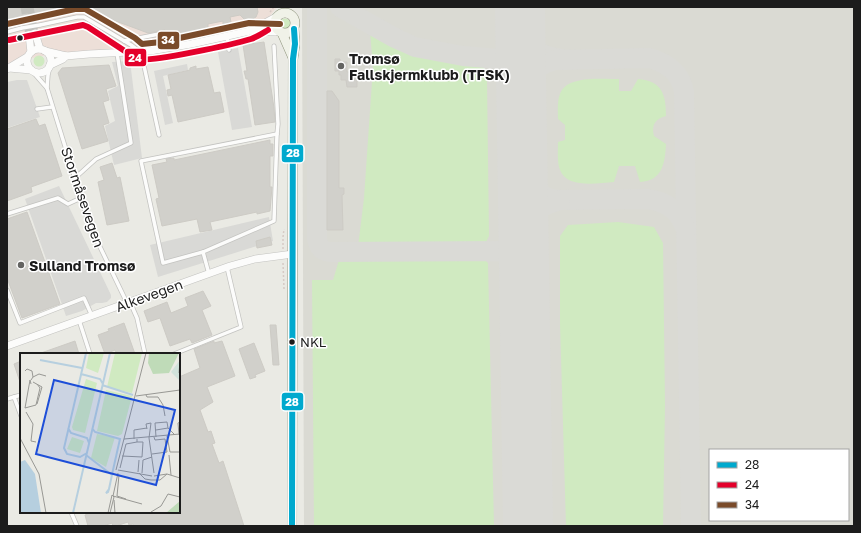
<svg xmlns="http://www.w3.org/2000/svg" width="861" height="533" viewBox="0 0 861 533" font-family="'Golos Text',sans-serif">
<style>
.commercial{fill:#eddfd8}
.airport{fill:#dadad3;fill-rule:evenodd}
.grass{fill:#d0eac1}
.parking{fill:#d9d9d6}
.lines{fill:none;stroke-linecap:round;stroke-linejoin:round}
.taxiway{stroke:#dadad6;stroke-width:20}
.runway{stroke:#dadad6;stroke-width:50}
.building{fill:#d1d0cb;stroke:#cdcbc5}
.street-tunnel{stroke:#c1c1bc;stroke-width:7;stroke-dasharray:7 3.5;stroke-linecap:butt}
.lane-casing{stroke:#c3c3c0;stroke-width:5}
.street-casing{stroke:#c3c3c0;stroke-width:8}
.secondary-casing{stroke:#8e947c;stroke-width:10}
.path{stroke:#d6cac5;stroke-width:1.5;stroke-dasharray:2 2;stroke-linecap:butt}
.lane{stroke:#fcfcfb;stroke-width:3.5}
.street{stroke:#fcfcfb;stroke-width:7}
.secondary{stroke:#f0f2e8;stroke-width:9}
.lane-bridge-casing{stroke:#c3c3c0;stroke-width:5;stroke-linecap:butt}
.lane-bridge{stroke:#fcfcfb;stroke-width:3.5}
.bus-1-casing{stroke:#fff;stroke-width:9}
.bus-2-casing{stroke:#fff;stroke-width:9}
.bus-3-casing{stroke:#fff;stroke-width:9}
.bus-1{stroke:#00a9ce;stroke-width:6}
.bus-2{stroke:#e4002b;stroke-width:6}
.bus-3{stroke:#7a4b2a;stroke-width:6}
.bus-dot{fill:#1c1c1c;stroke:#fff;stroke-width:1.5}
.poi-dot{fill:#646462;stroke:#fff;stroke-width:1.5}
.labels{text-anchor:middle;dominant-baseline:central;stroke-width:3;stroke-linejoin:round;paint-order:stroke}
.bus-label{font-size:13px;fill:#1c1c1c;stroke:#fff;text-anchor:start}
.poi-label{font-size:14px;font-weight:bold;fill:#1c1c1c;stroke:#fff;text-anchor:start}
.street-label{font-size:14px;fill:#1c1c1c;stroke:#fff}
.inset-river{fill:none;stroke:#b6cfdf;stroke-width:2}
.inset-road{fill:none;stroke:#989894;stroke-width:1}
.view{fill:#1d4ed8;fill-opacity:0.15;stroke:#1d4ed8;stroke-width:2}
.inset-edge{fill:none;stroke:#1c1c1c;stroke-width:2}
.line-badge{stroke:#fff;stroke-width:1.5}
.badge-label{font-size:11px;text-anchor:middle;font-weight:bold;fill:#fff}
</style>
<rect width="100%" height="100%" fill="#eaeae4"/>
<!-- commercial -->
<polygon class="commercial" points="7,7 277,7 270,16 251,27 127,48 53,54 22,60 7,65"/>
<!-- airport -->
<path class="airport" d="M302 7H854V526H304ZM710 450H848V520H710Z"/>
<!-- grass -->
<g class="grass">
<circle cx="285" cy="24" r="5.5"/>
<path d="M370 31 413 53 429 58 479 64C486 68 487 72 487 80L489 236 486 242 480 246 358 247 364 198 371 96 373 68Z"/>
<circle cx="39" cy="61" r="5.5"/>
<path d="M619 79V91H631L638 79C662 81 666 94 666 116 655 119 651 125 654 136L666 144C665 162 663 181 640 182L635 166H619L614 182C598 183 567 189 560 170 557 162 558 150 558 142L565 140V125L558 119C558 111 557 101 560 94 566 75 603 79 619 79Z"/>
<polygon points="618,222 654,227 663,243 665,405 663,526 566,526 560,323 560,236 568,225"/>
<polygon points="483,258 488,263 494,526 314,526 312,280 333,280 339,260"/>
</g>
<!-- parking -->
<g class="parking">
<polygon points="238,48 252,127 232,130 218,52"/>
<polygon points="130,61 142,158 114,165 105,126 115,121 108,91 118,86 112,62"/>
<polygon points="187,64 188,70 163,76 173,123 165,125 154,71"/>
<polygon points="17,80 27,80 40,117 7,128 7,82"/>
<polygon points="59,186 111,295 111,298 107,302 102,303 96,303 82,311 66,316 25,199"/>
<polygon points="269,217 273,241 158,277 150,245"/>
</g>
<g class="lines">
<!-- taxiway -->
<g class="taxiway">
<path d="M317 7V238C318 247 322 251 330 252L504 251C516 254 521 260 524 272"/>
<polyline points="340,7 395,38 415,47 463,56 499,59 507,61 517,69 521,82"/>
<path d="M520 20C525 45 536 56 561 59"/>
<path d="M522 95C527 77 536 64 556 60L650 58C667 63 681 73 684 92L691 526"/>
<path d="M523 165 525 176 531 186 544 196 552 199 560 200 647 199C666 201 680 211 686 230"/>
<path d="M524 238C530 215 537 206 560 200"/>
</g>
<!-- runway -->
<polyline class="runway" points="520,7 528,526"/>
</g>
<!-- building -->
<g class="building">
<polygon points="7,7 56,7 56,10 7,20"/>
<polygon points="78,7 257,7 258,12 256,17 251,20 245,20 240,15 230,17 231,22 223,24 223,21 208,24 208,28 165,37 167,33 165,30 148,33"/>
<polygon points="264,42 274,108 275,122 255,125 248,79 246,79 244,71 247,71 243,45"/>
<polygon points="335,59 340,59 340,62 347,62 347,72 357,72 357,87 347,87 346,80 341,80 341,75 339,75 339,71 335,71"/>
<polygon points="109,65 116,86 106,89 109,100 103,102 109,123 103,125 108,141 82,149 58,73 62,68"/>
<polygon points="196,66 196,69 208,67 214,93 220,92 224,112 178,122 172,95 168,96 167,90 171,89 168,75 190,70 190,68"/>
<polygon points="327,91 332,91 339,101 339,188 344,188 344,194 342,195 343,230 327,230"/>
<polygon points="36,119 39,126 45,124 62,176 31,187 32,192 7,201 7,129"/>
<polygon points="270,140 270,144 273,144 273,156 270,156 270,187 272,187 270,211 257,214 257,212 210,222 212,230 200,232 197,219 162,226 156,199 159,198 152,165 167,162 166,159 174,158 174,160"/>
<polygon points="112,163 117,178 120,177 129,221 107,225 98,182 104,180 100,167"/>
<polygon points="27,212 60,304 22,318 7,278 7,219"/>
<polygon points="270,237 272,245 257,248 256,241"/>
<polygon points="203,291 211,306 202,310 212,335 192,343 190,339 170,346 160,318 148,322 144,311 167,302 171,313 188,306 185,298"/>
<polygon points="124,323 135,354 117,354 115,350 105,354 98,335 109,331 108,329"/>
<polygon points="270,325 276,325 279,365 273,365"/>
<polygon points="75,341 79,354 41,354 41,353"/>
<polygon points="214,341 214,343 222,341 235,376 207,387 213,402 200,410 208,432 211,431 215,443 212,444 219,463 223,461 244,526 134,526 133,524 129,525 128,522 116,526 113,526 112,523 103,526 88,526 85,515 92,512 179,512 179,377 200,368 194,349"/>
<polygon points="254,343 265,371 255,375 256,377 250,379 239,349"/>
<polygon points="21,361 21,382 20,382 14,364"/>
</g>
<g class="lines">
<!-- street-tunnel -->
<g class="street-tunnel">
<polyline points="24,7 29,35"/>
<polyline points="30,7 35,33"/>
</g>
<!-- lane casing -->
<g class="lane-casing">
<g id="lane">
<polyline points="40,25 77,17 84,17 131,45 139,51"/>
<polyline points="7,32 22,28"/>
<polyline points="227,36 229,50"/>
<polyline points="124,41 164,33"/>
<polyline points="141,52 159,135"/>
<polyline points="50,66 48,75 47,88 89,224 127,303"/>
<polyline points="33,72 47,88"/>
<polyline points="37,109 52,107"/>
<polyline points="75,178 96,159 131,143 117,53"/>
<polyline points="7,214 58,198 68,204 81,198"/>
<polyline points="203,252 163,263 141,161 277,134"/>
<polyline points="209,274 203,252 274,221 277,134 278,124 274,46"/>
<polyline points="7,290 20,323 84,298 92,316"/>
<polyline points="130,302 137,318 145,354"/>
<polyline points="79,320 90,354"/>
<polyline points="174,354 241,327 227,267"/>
<polyline points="14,397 21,395"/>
<polyline points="7,399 14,397 21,416"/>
<polyline points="71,512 77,526"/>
</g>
</g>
<!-- street casing -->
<g class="street-casing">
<g id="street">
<polyline points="252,30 276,17"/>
<polyline points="35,33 40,49"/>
<polyline points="29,35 31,52"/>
<circle cx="39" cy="61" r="12"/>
<polyline points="45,51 66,56 89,54 150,51 191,44 250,31 280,32"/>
<polyline points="50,65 63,59 66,56"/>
<polyline points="9,68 31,70"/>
<polyline points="7,69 27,57"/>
<polyline points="7,346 230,266 255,259 293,254"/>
</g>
</g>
<!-- secondary casing -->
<g class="secondary-casing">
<g id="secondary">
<circle cx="285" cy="23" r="10"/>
<polyline points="282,33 293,58"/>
<polyline points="292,526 293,59 295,44 294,29"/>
</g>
</g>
<!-- path -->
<g class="path">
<polyline points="270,12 274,7"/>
<polyline points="283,249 283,237 284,229"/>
<polyline points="283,263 284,289"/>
</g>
<!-- lane -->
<use href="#lane" class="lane"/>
<!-- street -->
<use href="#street" class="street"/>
<!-- secondary -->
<use href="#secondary" class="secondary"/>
<!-- lane-bridge casing -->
<g class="lane-bridge-casing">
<polyline id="lane-bridge" points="22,28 40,25"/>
</g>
<!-- lane-bridge -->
<use href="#lane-bridge" class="lane-bridge"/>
<!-- bus-1 casing -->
<g class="bus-1-casing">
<polyline id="bus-1" points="292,526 293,59 295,44 294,29"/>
</g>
<!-- bus-2 casing -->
<g class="bus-2-casing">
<path id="bus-2" d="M9 40 83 25 88 27 137 59C148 63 235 44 251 39 257 37 263 33 268 30"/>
</g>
<!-- bus-3 casing -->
<g class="bus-3-casing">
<polyline id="bus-3" points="7,24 75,9 85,9 135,38 142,44 161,42 249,23 280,24"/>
</g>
<!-- bus-1 -->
<use href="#bus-1" class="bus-1"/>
<!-- bus-2 -->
<use href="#bus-2" class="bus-2"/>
<!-- bus-3 -->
<use href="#bus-3" class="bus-3"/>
</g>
<!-- markers -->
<g class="bus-dot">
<circle cx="20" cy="38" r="3.5"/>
<circle cx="292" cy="342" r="3.5"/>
</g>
<g class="poi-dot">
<circle cx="341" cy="66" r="4"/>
<circle cx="21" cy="265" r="4"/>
</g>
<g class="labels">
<!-- bus labels -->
<g class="bus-label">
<text x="300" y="342">NKL</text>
</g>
<!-- poi labels -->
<g class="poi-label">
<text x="349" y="58">Tromsø<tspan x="349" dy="16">Fallskjermklubb (TFSK)</tspan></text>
<text x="29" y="265">Sulland Tromsø</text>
</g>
<!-- street labels -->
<g class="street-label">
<text transform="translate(83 197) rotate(71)">Stormåsevegen</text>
<text transform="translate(149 295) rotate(-20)">Alkevegen</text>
</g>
</g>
<!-- overview -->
<g transform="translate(20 353)">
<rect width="160" height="160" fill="#eaeae4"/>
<path d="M69 0H84L78 20 66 15ZM95 0H122L112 40 87 34ZM66 26 77 30 65 80 53 77 52 74ZM86 37 112 43 102 81 98 83 77 78ZM77 81 95 84 86 114 71 105ZM52 84 64 88 60 100 47 96Z" fill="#d0eac1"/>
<path d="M129 0H159L149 20 133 21 128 10ZM160 148V160H146Z" fill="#bfdbb8"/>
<path d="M160 0V28L151 19 160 7Z" fill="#d1e2db"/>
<path d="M5 107 15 121 21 160H0V109Z" fill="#b6cfdf"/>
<path class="inset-river" d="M66 0 44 95 47 101 60 104 67 100M20 7 62 15M61 21 80 26 83 31M82 32 113 42M48 75 51 80 67 85 69 90M72 75 75 79 100 86 93 117 89 136 88 139 86 140 89 136M66 102 92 122M53 160 90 0"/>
<path class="inset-road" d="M5 18 7 16 12 18 13 24M159 20 160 8M11 27 13 24 19 21 26 23M13 29 22 34 17 51M11 31 10 27 5 55 16 52 20 35 17 31M126 42 127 44H138L143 52 145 63M116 43 160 37M6 59 13 71 11 88 16 89M127 76 126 71 131 70 129 85M136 77 148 75M159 82 158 70 160 69M147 83 150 99H160M136 84 135 70 147 69 148 75 155 82M0 85 19 121 26 160M129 85 134 120M104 86 160 81M114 86V77L127 75M132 101 147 99 145 86 135 87 134 84M149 102 151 122M102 103 122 104 123 89H117M100 115 106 91 117 89V86M96 117 126 0M98 117 132 123M118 119 119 107M98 120 93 143 122 151M119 120 125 126 131 127H140L147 121M122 120 123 107 132 104M99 122 97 143 106 146M134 123 147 121 160 125M94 147 95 160M131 159 141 153 148 141 160 144M88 160 92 142 94 144 90 160"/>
<path class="view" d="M34 27 155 57 136 132 16 101Z"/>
<rect width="160" height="160" class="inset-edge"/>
</g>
<g class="line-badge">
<rect x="157" y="31" width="23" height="19" rx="4" fill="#7a4b2a"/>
<rect x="124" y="48" width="23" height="19" rx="4" fill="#e4002b"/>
<rect x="281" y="144" width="23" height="19" rx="4" fill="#00a9ce"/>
<rect x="281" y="392" width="23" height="19" rx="4" fill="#00a9ce"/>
</g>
<g class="badge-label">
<text x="168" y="44">34</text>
<text x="135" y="62">24</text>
<text x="293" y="157">28</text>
<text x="292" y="406">28</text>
</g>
<!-- border -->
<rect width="861" height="533" fill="none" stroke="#1c1c1c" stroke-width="16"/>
<!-- legend -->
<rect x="709" y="449" width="140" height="72" fill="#ffffff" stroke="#a4a4a4"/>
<rect x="717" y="462" width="20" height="6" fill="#00a9ce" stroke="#a4a4a4"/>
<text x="745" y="469" font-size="12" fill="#1c1c1c">28</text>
<rect x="717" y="482" width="20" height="6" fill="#e4002b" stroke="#a4a4a4"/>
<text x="745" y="489" font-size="12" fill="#1c1c1c">24</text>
<rect x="717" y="502" width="20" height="6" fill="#7a4b2a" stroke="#a4a4a4"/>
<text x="745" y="509" font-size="12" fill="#1c1c1c">34</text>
</svg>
